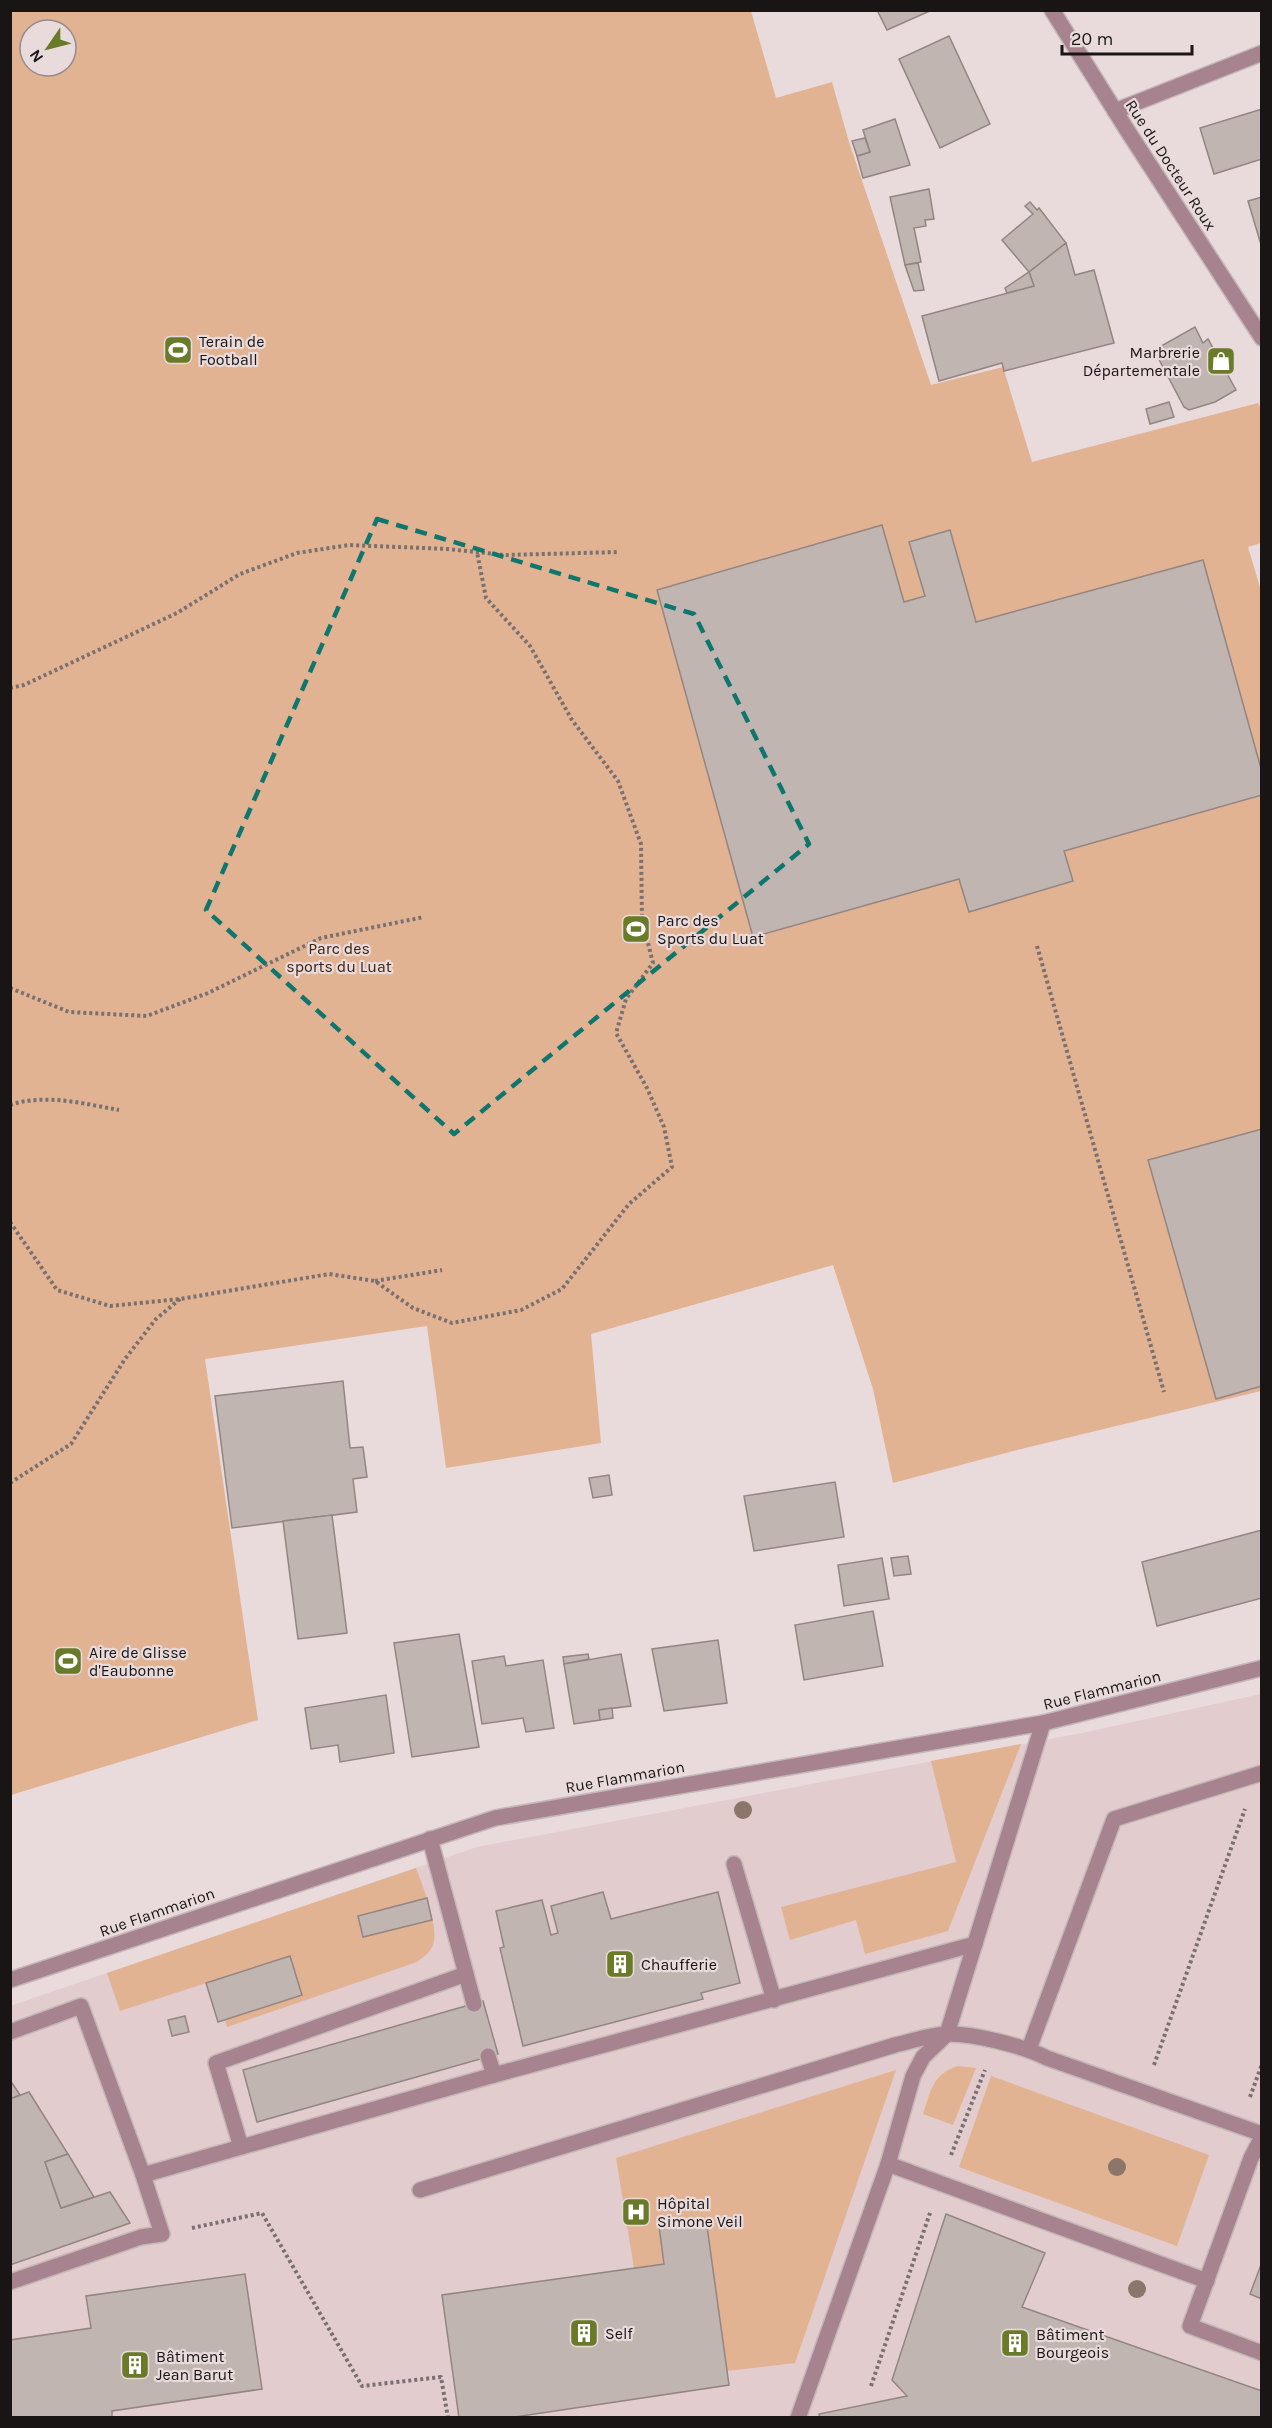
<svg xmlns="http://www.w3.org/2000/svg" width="1272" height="2428" viewBox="0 0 1272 2428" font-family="Karla,sans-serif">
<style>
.built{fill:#e3cccd}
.green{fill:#e1b392;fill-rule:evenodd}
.building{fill:#c1b5b1;stroke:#928582;stroke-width:1.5}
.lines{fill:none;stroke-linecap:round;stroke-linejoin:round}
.lane-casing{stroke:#c4b7b7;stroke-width:18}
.street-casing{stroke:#c4b7b7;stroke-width:18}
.path{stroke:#7a7070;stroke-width:4;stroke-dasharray:3 3;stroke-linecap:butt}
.lane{stroke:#a6838f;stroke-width:15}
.street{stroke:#a6838f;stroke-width:15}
.tree{fill:#8c766b}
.marked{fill:none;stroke:#0f766e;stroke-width:4.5;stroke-dasharray:12 8;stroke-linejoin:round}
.labels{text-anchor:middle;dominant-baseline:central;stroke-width:4.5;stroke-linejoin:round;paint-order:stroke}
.street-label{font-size:16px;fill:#1a1515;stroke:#e9dadb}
.poi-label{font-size:16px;fill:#1a1515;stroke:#e9dadb;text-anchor:start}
.park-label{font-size:16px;fill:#402510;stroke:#e9dadb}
</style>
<rect width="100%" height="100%" fill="#e9dadb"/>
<!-- built -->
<polygon class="built" points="1261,1694 1261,2417 11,2417 10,2006 477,1847 1082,1733"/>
<!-- green -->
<g class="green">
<path d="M11 11H751L776 98 832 82 849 142 931 385 1003 367 1032 462 1258 403 1261 408V543L1248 547 1262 594 1261 1391 1017 1450 893 1483 873 1389 833 1265 591 1334 601 1443 446 1468 427 1326 205 1359 258 1720 11 1795ZM30 30H66V66H30Z"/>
<polygon points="1021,1744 948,1931 865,1954 856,1920 790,1940 781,1907 956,1862 931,1761"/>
<path d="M416 1868C423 1887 442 1932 431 1949 428 1954 422 1958 417 1962L227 2027 225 2020 218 2022 206 1983 120 2011 107 1973Z"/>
<path d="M958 2066 976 2068 953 2125 923 2114C931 2091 932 2074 958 2066Z"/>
<polygon points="896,2070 795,2363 727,2371 664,2264 634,2268 616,2158"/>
<polygon points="991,2076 1209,2155 1177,2246 959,2167"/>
</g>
<!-- building -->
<g class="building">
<polygon points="877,10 932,10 887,30"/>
<polygon points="949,36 990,124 940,148 899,59"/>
<polygon points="1262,109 1262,159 1214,174 1200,128"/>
<polygon points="895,119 910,165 863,178 857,156 870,152 863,130"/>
<polygon points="865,138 870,152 857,156 852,141"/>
<polygon points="929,189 934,219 925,220 926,226 914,228 921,262 905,265 890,197"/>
<polygon points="1262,197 1262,248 1248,201"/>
<polygon points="1030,202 1037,210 1039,208 1066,243 1029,272 1002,240 1033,214 1025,206"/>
<polygon points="1066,243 1075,275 1094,270 1114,343 1004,371 1002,363 939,381 922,316 1034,286 1029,272"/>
<polygon points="918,263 924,290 914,291 905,265"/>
<polygon points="1029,272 1034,286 1007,293 1005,288"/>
<polygon points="1195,327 1203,343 1208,339 1236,390 1215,402 1189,410 1184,407 1154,350"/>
<polygon points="1169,402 1174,417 1150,424 1146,409"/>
<polygon points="882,525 904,602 925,596 909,542 950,530 976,622 1203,560 1262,772 1262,795 1064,851 1073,881 969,912 959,879 753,937 657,590"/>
<polygon points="1262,1129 1262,1386 1216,1399 1148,1160"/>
<polygon points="343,1381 350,1448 363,1447 367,1477 353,1479 357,1512 232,1528 215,1396"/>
<polygon points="609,1475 612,1495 593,1498 589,1478"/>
<polygon points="835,1482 844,1537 754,1551 744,1496"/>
<polygon points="332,1515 347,1633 298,1639 283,1521"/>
<polygon points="1262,1530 1262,1598 1157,1626 1142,1562"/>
<polygon points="908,1556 911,1574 894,1576 891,1558"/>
<polygon points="882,1558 889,1599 844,1606 838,1565"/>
<polygon points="873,1611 883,1666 804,1680 795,1625"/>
<polygon points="459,1634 479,1747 412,1757 394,1643"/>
<polygon points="718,1640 727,1703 664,1711 652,1649"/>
<polygon points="588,1654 589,1659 564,1664 563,1657"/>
<polygon points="621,1654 631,1706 599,1710 600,1720 574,1724 564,1664"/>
<polygon points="504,1656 506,1666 543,1660 554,1728 526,1732 523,1718 482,1724 472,1661"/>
<polygon points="386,1695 394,1753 340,1762 338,1745 311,1749 305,1708"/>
<polygon points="612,1708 613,1718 600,1720 599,1710"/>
<polygon points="603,1892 611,1919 718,1892 740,1983 701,1993 703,1999 523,2046 500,1948 504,1947 496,1911 542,1900 551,1935 558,1933 551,1906"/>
<polygon points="427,1898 432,1920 363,1937 358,1916"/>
<polygon points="290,1956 302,1995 218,2022 206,1983"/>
<polygon points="483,2001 498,2054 257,2122 243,2070"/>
<polygon points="185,2016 189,2032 172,2036 168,2020"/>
<polygon points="10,2080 20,2095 10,2099"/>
<polygon points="29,2092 68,2154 45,2162 61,2208 110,2192 130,2223 10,2265 10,2099"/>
<polygon points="68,2154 94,2197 61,2208 45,2162"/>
<polygon points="946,2214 1045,2253 1022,2307 1262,2391 1262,2418 820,2418 819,2414 907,2396 892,2380"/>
<polygon points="706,2219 729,2385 508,2418 459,2418 442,2295 664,2264 659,2226"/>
<polygon points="1262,2262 1262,2299 1250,2294"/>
<polygon points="245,2274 262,2389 112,2411 112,2418 10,2418 10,2340 91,2328 86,2296"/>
</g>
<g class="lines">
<!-- lane casing -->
<g class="lane-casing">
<g id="lane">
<polyline points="430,1839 474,2004"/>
<polyline points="734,1864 774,2000"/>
<polyline points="10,2032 81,2006 143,2175 162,2234 141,2237 10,2282"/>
<polyline points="1029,2049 1114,1819 1262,1773"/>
<polyline points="488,2056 494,2075"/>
<polyline points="1262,2137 1251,2158 1190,2326 1262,2353"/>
<polyline points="241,2147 216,2063 466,1974"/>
<polyline points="888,2164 1207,2281"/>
<polyline points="143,2175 494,2075 975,1944"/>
<path d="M420 2190 895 2045C912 2041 930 2035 946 2034 973 2033 1023 2046 1047 2058L1262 2134"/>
<polyline points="798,2418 888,2164 913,2076 923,2057 947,2034 1043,1723"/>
</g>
</g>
<!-- street casing -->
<g class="street-casing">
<g id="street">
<polyline points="1052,10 1127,130 1262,338"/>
<polyline points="1115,111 1262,53"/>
<polyline points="10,1980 495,1818 1043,1723 1262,1668"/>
</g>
</g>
<!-- path -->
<g class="path">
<polyline points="10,688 24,685 177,613 240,574 297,553 349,545 447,549 506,555 619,552"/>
<polyline points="1037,946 1164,1392"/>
<polyline points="10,988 69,1012 147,1016 208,993 321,938 424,917"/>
<path d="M10 1105C45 1093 85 1104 119 1110"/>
<polyline points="10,1222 57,1290 110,1306 180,1299 329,1274 375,1281 413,1308 452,1323 521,1310 562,1289 629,1204 672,1167 664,1127 647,1088 616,1033 626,999 653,963 642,919 641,844 618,781 572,720 530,646 486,598 477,552"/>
<polyline points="375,1281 442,1270"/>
<polyline points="10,1483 71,1444 125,1359 156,1319 180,1299"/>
<polyline points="1154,2065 1245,1809"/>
<polyline points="1250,2097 1262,2064"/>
<polyline points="951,2155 985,2070"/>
<polyline points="192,2228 262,2213 362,2386 441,2377 448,2418"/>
<polyline points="871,2386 931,2210"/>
</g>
<!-- lane -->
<use href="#lane" class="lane"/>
<!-- street -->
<use href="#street" class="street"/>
</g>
<!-- trees -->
<g class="tree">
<circle cx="743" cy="1810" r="9"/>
<circle cx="1117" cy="2167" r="9"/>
<circle cx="1137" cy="2289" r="9"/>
</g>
<!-- marked area -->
<path class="marked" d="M377 519 694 614 809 844 454 1134 206 910Z"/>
<!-- icons -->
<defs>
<g id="stadium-square" transform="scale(1.5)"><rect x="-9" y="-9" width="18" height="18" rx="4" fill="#697a28" stroke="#e9dadb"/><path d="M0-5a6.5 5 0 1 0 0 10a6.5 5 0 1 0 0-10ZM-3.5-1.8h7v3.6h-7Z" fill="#fff"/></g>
<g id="shop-square" transform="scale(1.5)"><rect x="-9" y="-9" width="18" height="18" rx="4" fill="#697a28" stroke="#e9dadb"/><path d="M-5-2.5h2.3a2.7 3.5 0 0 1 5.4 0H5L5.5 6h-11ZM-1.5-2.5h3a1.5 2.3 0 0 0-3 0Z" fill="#fff"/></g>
<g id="building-square" transform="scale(1.5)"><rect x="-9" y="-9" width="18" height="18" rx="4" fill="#697a28" stroke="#e9dadb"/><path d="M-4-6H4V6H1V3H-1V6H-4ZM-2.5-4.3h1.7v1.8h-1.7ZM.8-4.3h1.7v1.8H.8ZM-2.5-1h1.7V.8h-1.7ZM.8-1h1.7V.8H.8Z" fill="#fff"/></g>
<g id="hospital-square" transform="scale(1.5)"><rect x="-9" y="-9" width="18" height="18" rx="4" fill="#697a28" stroke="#e9dadb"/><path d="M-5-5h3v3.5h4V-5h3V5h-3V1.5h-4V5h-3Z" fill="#fff"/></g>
</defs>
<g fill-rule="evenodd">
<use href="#stadium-square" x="178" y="350"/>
<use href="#shop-square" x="1221" y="361"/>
<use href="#stadium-square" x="636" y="929"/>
<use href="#stadium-square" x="68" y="1661"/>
<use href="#building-square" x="620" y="1964"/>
<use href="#hospital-square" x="636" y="2212"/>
<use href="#building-square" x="584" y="2333"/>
<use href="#building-square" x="1015" y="2343"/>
<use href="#building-square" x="135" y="2365"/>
</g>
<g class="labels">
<!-- street labels -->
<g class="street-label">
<text transform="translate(1171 165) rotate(57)">Rue du Docteur Roux</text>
<text transform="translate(1102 1690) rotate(-14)">Rue Flammarion</text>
<text transform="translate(625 1777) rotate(-10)">Rue Flammarion</text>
<text transform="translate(157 1912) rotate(-19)">Rue Flammarion</text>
</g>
<!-- poi labels -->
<g class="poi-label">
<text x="199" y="341">Terain de<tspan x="199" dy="18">Football</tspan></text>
<text x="1200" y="352" text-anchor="end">Marbrerie<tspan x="1200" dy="18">Départementale</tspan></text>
<text x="657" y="920">Parc des<tspan x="657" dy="18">Sports du Luat</tspan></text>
<text x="89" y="1652">Aire de Glisse<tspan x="89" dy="18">d'Eaubonne</tspan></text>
<text x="641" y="1964">Chaufferie</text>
<text x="657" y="2203">Hôpital<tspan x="657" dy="18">Simone Veil</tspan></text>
<text x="605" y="2333">Self</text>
<text x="1036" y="2334">Bâtiment<tspan x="1036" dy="18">Bourgeois</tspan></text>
<text x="156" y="2356">Bâtiment<tspan x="156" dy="18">Jean Barut</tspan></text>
</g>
<!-- park labels -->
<g class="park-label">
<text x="339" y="948">Parc des<tspan x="339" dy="18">sports du Luat</tspan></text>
</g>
</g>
<!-- border -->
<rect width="1272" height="2428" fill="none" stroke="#1a1515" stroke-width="24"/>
<!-- north arrow -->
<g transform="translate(48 48) rotate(235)"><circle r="28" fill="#e9dadb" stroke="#968b8c" stroke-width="1.5"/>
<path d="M0-4.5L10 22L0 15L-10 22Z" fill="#697a28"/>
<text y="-9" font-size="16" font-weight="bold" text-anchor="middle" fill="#1a1515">N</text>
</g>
<!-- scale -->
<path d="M1062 45v9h130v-9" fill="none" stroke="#1a1515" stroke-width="3"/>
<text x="1071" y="45" font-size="18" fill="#1a1515" stroke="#e9dadb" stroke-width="4.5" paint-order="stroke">20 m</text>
</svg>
